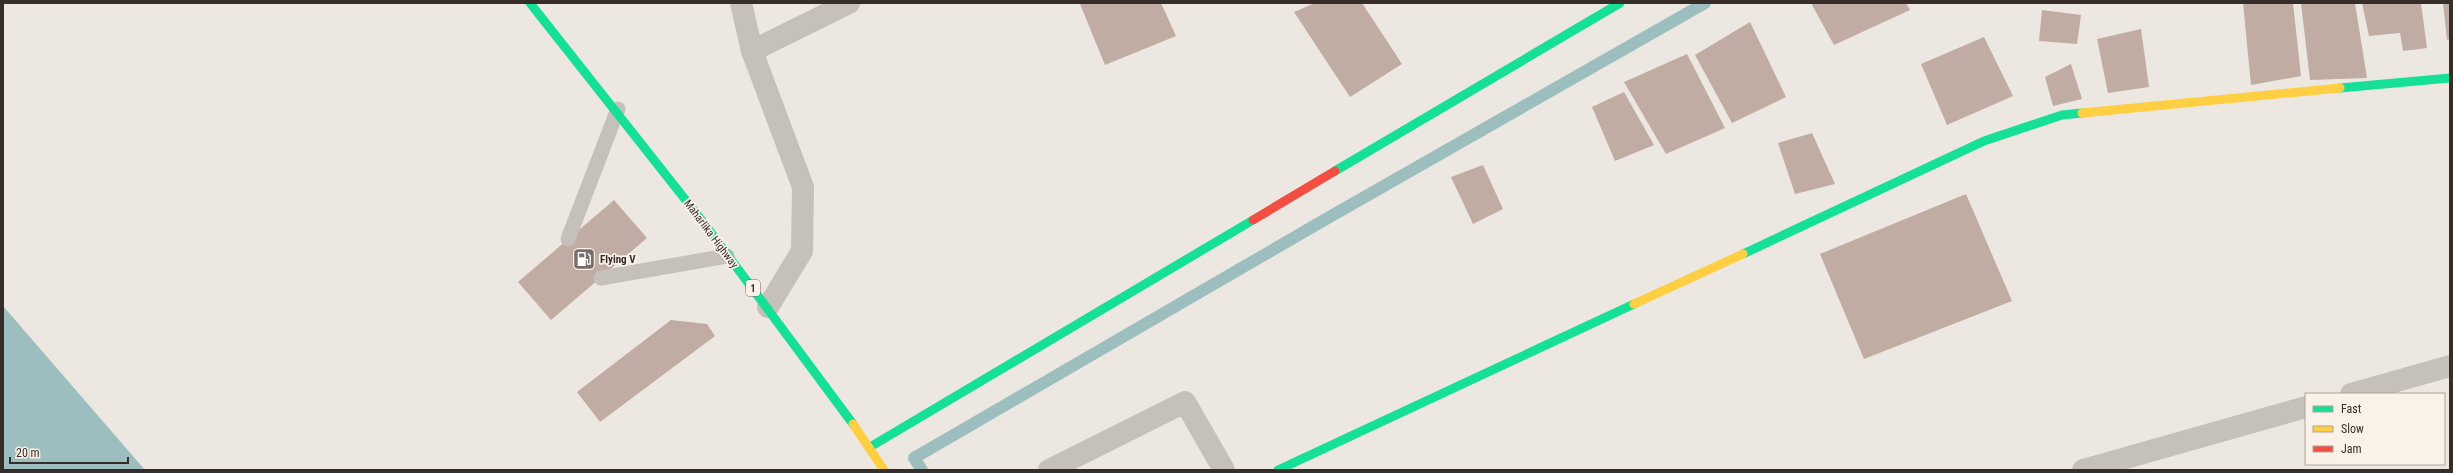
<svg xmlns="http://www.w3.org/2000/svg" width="2453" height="473" viewBox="0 0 2453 473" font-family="'Roboto Condensed',sans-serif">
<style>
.water{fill:#9dbebe}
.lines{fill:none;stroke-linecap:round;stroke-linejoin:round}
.stream{stroke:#9dbebe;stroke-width:12}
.building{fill:#c1aca3}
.lane{stroke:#c6c0ba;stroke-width:15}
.street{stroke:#c6c0ba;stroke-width:22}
.fast{stroke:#16e098;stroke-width:9}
.slow{stroke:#ffcf43;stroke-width:9}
.jam{stroke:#f24e42;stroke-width:9}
.labels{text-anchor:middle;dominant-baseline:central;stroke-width:3.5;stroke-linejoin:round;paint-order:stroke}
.shield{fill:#faf2e9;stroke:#726862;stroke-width:1}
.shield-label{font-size:10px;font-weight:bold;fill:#372d28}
.street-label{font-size:11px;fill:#372d28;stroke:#faf2e9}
.poi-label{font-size:11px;font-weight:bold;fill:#372d28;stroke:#faf2e9;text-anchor:start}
</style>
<rect width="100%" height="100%" fill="#ede7e1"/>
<!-- water -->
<polygon class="water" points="3,306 145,470 3,470"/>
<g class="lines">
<!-- stream -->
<polyline class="stream" points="922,470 914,458 1326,219 1705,3"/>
</g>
<!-- building -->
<g class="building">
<polygon points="1083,3 1161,3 1176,36 1105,65 1080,4"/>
<polygon points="1315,3 1362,3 1402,64 1350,97 1294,12"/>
<polygon points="1811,3 1906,3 1910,10 1834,45"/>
<polygon points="2243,3 2293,3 2301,76 2251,85"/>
<polygon points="2301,3 2355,3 2367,78 2310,80"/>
<polygon points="2362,3 2421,3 2427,48 2403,51 2400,33 2369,36"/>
<polygon points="2443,3 2450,3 2450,39 2447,40"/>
<polygon points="2042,10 2081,15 2077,44 2039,41"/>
<polygon points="1750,22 1786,97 1732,123 1695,55"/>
<polygon points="2141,29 2149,87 2108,93 2097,39"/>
<polygon points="1984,37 2013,96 1947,125 1921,64"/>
<polygon points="1687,54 1725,128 1666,154 1624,82"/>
<polygon points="2071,64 2082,99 2053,106 2045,77"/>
<polygon points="1624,92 1654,145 1615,161 1592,107"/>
<polygon points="1812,133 1835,184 1795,194 1778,143"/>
<polygon points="1483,165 1503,209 1473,224 1451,177"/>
<polygon points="1966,194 2012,301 1864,359 1820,254"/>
<polygon points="614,200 647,238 551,320 518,282"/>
<polygon points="671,320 707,324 715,336 600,422 577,392"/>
</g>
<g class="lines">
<!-- lane -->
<g class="lane">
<polyline points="568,239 618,109"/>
<polyline points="601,278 727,256"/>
</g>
<!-- street -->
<g class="street">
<polyline points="741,3 752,51 803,187 802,251 768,307"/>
<polyline points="752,51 849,3"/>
<polyline points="2351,394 2450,366"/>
<polyline points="1049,470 1185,402 1224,470"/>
<polyline points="2083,470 2306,407"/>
</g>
<!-- fast -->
<g class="fast">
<polyline points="530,3 703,222 853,424"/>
<polyline points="2340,88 2450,78"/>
<polyline points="1335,171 1620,3"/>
<polyline points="1743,254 1984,141 2062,115 2082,113"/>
<polyline points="870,447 1253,220"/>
<polyline points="1278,470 1634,304"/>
</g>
<!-- slow -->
<g class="slow">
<polyline points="2082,113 2340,88"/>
<polyline points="1634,304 1743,254"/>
<polyline points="853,424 884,470"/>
</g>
<!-- jam -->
<polyline class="jam" points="1253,220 1335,171"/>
</g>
<!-- icons -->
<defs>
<g id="fuel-square" transform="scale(1.15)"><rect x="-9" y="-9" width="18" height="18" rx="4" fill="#776e69" stroke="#faf2e9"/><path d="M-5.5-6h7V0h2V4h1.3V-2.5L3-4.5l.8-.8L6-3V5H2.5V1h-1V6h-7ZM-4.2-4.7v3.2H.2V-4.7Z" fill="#fff"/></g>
</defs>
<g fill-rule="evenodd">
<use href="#fuel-square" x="584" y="259"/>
</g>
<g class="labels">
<!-- shield labels -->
<rect class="shield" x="746" y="280" width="14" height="16" rx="3"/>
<g class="shield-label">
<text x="753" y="288">1</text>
</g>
<!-- street labels -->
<g class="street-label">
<text transform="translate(711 234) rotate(53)">Maharlika Highway</text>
</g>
<!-- poi labels -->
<g class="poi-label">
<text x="600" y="259">Flying V</text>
</g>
</g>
<!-- border -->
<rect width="2453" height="473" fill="none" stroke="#372d28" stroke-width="8"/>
<!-- legend -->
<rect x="2305" y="393" width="140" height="72" fill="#faf2e9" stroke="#aca39c"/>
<rect x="2313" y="406" width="20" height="6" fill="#16e098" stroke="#aca39c"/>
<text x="2341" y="413" font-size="12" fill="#372d28">Fast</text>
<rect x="2313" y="426" width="20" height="6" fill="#ffcf43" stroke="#aca39c"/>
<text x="2341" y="433" font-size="12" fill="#372d28">Slow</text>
<rect x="2313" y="446" width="20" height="6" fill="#f24e42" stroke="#aca39c"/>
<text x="2341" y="453" font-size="12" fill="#372d28">Jam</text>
<!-- scale -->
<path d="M10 457v6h118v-6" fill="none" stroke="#372d28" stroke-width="2"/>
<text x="16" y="457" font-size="12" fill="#372d28" stroke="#faf2e9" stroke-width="3" paint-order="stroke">20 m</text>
</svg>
